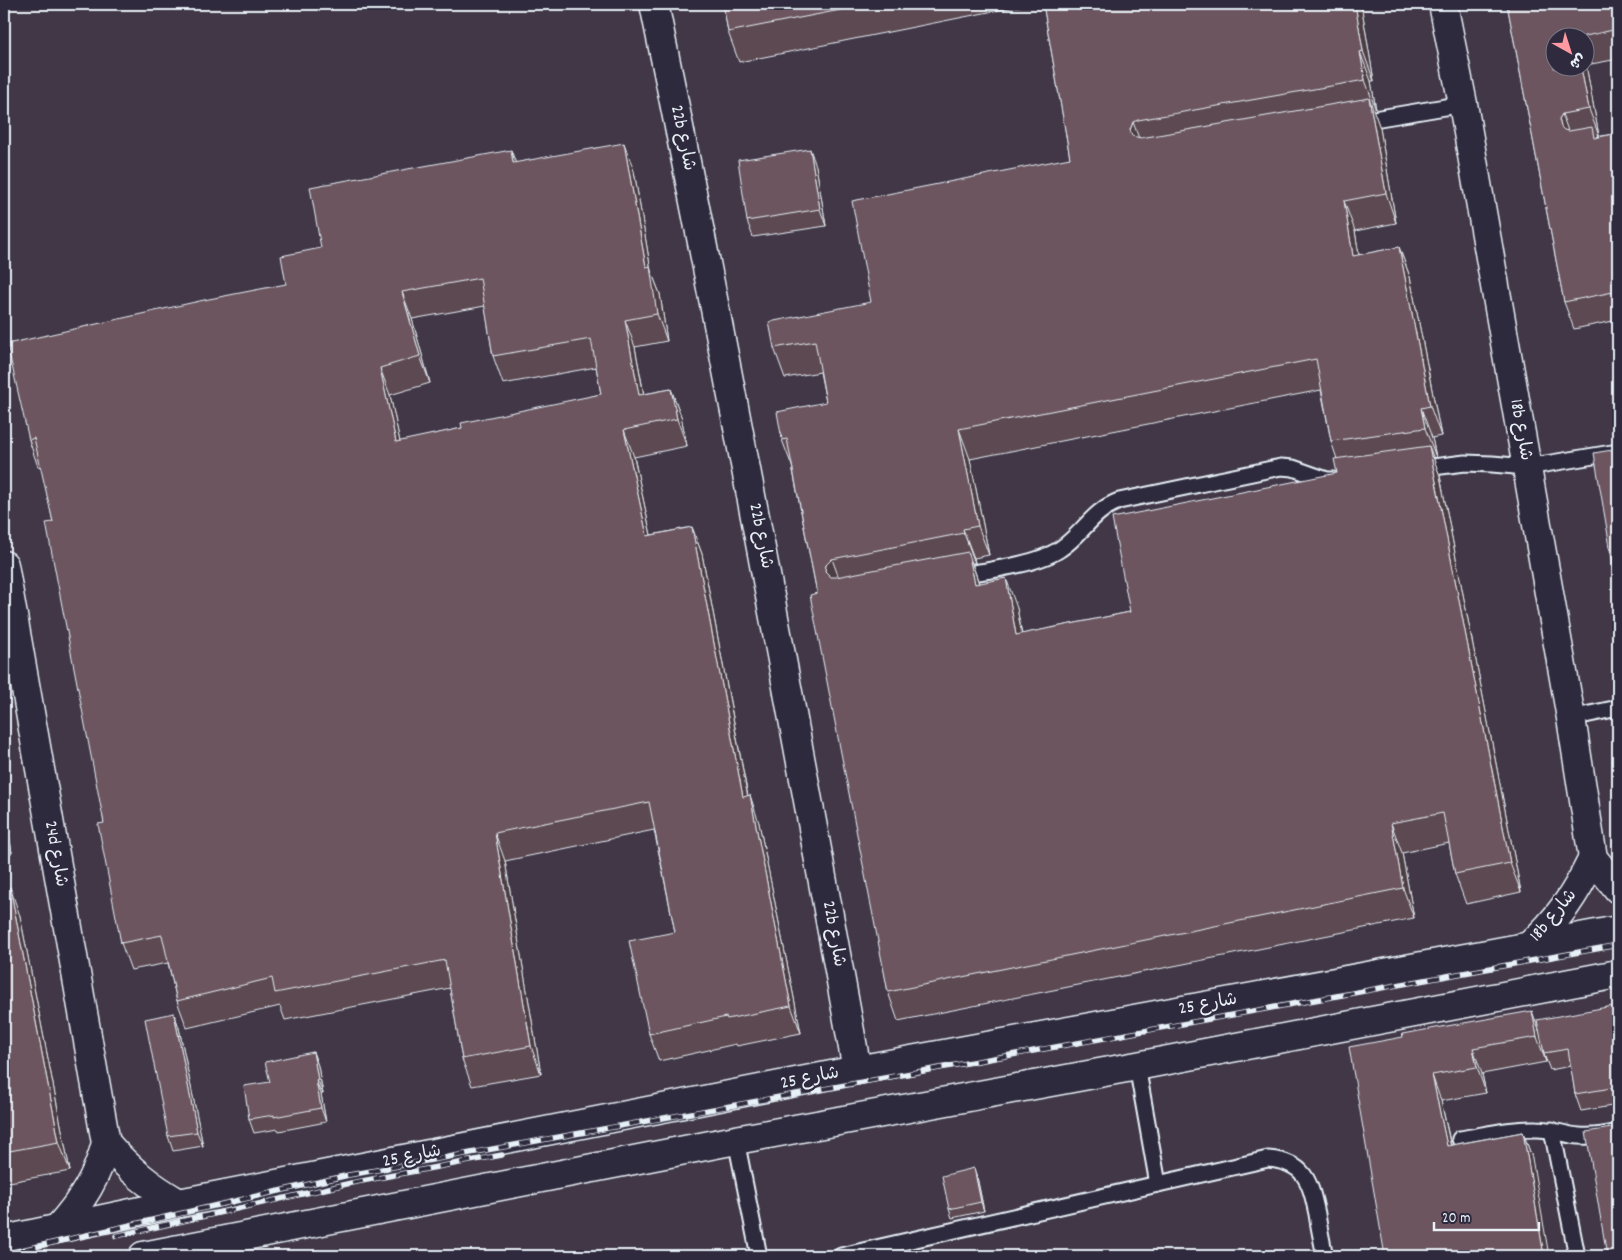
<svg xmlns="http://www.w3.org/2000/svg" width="1622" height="1260" viewBox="0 0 1622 1260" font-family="Dekko,'Playpen Sans Arabic',sans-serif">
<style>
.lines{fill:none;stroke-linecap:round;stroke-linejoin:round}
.lane-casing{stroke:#e8f1f8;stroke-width:19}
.street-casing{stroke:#e8f1f8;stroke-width:31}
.lane{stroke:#2f2a3d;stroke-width:15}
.street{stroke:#2f2a3d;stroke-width:28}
.rail-casing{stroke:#e8f1f8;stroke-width:5.5}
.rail{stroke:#2f2a3d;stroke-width:4;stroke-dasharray:11;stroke-linecap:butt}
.wall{fill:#5d4951;stroke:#e8f1f8;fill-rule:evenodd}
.shaded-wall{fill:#4c3c42;stroke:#e8f1f8}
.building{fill:#6c555e;stroke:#e8f1f8;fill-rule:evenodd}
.labels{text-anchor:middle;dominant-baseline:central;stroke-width:4.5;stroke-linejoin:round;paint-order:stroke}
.street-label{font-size:18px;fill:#e8f1f8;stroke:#2f2a3d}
</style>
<rect width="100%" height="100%" fill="#413747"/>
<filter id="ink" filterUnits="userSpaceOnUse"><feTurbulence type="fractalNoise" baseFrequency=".02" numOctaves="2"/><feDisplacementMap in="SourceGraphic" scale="10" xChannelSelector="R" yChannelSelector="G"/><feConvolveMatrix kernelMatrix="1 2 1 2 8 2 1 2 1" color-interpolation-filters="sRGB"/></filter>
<g filter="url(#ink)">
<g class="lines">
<!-- lane casing -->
<g class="lane-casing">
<g id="lane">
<polyline points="1356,122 1463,104"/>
<polyline points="1417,469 1465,463 1492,464 1527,467 1618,452"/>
<path d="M955 576C984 571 1037 565 1060 549 1083 534 1092 511 1119 501L1281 467 1293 468 1327 480H1334"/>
<polyline points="1571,718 1618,708"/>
<polyline points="1137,1066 1158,1184"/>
<polyline points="1552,1130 1577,1256"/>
<path d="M1460 1139C1485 1135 1511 1128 1537 1129 1552 1129 1565 1135 1579 1136 1592 1137 1606 1135 1618 1132"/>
<polyline points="736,1140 759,1256"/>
<path d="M841 1256 1268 1159C1305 1162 1310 1181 1317 1214 1319 1228 1322 1242 1325 1256"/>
</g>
</g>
<!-- street casing -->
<g class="street-casing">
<g id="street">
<path d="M654 4C727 358 793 714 857 1070"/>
<polyline points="1443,4 1463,104 1571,718 1593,858 1618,889"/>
<path d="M4 565 106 1143C97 1178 82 1201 58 1228"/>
<path d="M1528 947C1559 919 1575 895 1593 858"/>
<path d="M106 1143C130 1170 148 1185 179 1203"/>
<polyline points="4,1240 179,1203 857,1070 1618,930"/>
<polyline points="143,1256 736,1140 1137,1066 1618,974"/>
</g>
</g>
<!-- lane -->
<use href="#lane" class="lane"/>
<!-- street -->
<use href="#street" class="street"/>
<!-- rail casing -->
<g class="rail-casing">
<g id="rail">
<polyline points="116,1236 351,1183 502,1155"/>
<polyline points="4,1254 349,1175 1618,945"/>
</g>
</g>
<!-- rail -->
<use href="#rail" class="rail"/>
</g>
<!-- wall -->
<g class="wall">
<polygon points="723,4 1029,4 739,62 728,32"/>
<path d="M1043 4H1361L1374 81H1371L1376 110H1373L1380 128 1396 223 1355 231 1359 255 1399 247 1410 277 1441 436 1432 438 1436 457 1433 458 1440 476 1521 892 1466 904 1455 874 1449 843 1402 853 1414 918 898 1021 888 992 817 593 792 466 782 440 826 402 820 372 785 378 774 348 871 302 1070 158ZM1321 390 1331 441 1337 459V473L1130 612 1022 634 1017 608 979 583 972 563H975L974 558 989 555 970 459Z"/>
<path d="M1507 4H1618V59L1586 65 1599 136 1596 137 1618 133V320L1574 329 1564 302ZM1554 38H1584V68Z"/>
<path d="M516 163 634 171 651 271 660 294 667 341 635 347 644 394 671 389 681 416 687 446 634 457 651 535 692 527 702 554 748 796 759 823 801 1033 737 1046 736 1044 659 1061 649 1034 675 932 654 830 505 861 541 1074 472 1086 462 1059 450 988 285 1020 280 1006 187 1028 177 1001 168 963 131 970 121 943 104 823 53 522 41 466 38 467 29 440 286 284 321 248ZM485 306 493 356 503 384 596 367 601 394 462 428 400 442 390 395 430 383 412 319Z"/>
<polygon points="816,166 826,226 753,237 747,221"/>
<polygon points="4,802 12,853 4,855"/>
<polygon points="4,888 20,916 70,1171 4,1183"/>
<polygon points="1618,1005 1618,1105 1581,1111 1575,1094 1571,1066 1550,1070 1545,1057 1546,1062 1482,1074 1486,1093 1441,1101 1451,1145 1523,1132 1532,1158 1385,1256 1403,1037 1539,1031"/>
<polygon points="174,1013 179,1028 203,1146 173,1151 168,1136"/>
<polygon points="313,1052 318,1066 323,1094 321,1094 326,1122 279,1131 278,1129 254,1133 249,1119 270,1082"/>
<polygon points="977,1177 984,1211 952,1218 949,1209"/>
</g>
<!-- shaded-wall -->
<g class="shaded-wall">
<polygon points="1355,4 1361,4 1374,81 1363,51"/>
<polygon points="1360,52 1371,81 1376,110 1365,80"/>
<polygon points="1584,62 1586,65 1599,136 1589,109 1581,68 1584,68"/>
<polygon points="1369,98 1380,128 1396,223 1386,193"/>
<polygon points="1562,114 1572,142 1561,127 1559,119"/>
<polygon points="1133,122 1144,152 1141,160 1130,130"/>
<polygon points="624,143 634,171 651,271 660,294 667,341 657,314 646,267"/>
<polygon points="810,149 816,166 826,226 820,209"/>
<polygon points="511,150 521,177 513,163"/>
<polygon points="1344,201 1355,231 1364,286 1353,256"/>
<polygon points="1399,247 1410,277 1441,436 1430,406"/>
<polygon points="402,292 412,319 430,383 420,356"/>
<polygon points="625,320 635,347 649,423 639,395"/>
<polygon points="380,368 390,395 406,470 396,442"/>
<polygon points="671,389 681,416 687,446 677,419"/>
<polygon points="1421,408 1432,438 1436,457 1425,428"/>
<polygon points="959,429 970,459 989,555 978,526"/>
<polygon points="624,430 634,457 657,563 647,536"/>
<polygon points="1429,446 1440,476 1521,892 1510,863"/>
<polygon points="692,527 702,554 753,824 743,797"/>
<polygon points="963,529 974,558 975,563 964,533"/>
<polygon points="968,552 978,581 985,614 975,584"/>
<polygon points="832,559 843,589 836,595 825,571 826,565"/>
<polygon points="1006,578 1017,608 1027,664 1016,635"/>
<polygon points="750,795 759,823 801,1033 791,1006"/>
<polygon points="4,802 12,853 4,833"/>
<polygon points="1391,823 1402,853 1414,918 1403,888"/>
<polygon points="495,833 505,861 541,1074 531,1046"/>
<polygon points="10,887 20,916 70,1171 59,1142"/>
<polygon points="1532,1011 1541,1036 1544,1053 1546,1062 1537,1037"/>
<polygon points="174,1013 179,1028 203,1146 197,1132"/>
<polygon points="1473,1048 1482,1074 1486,1093 1477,1067"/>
<polygon points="313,1052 318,1066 323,1094 318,1080"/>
<polygon points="1432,1075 1441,1101 1456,1171 1447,1146"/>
<polygon points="316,1080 321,1094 326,1122 321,1108"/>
<polygon points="1523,1132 1532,1158 1549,1256 1544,1256"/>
<polygon points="974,1168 977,1177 984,1211 981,1202"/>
</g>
<!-- building -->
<g class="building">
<polygon points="723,4 871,4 728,32"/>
<polygon points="1043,4 1355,4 1363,51 1360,52 1365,80 1138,120 1133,122 1130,130 1132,136 1141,138 1369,98 1386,193 1344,201 1353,256 1399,247 1430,406 1421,408 1425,428 1331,441 1316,359 959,429 978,526 963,529 964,533 832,559 826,565 825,571 831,577 836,577 968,552 975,584 1006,578 1016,635 1130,612 1112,518 1337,473 1334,459 1429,446 1510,863 1455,874 1443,813 1391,823 1403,888 888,992 810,595 817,593 787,439 782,440 777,412 826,402 815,341 774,348 769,322 871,302 852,201 1070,158"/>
<polygon points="1507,4 1618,4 1618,29 1576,38 1554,38 1554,68 1581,68 1589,109 1562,114 1559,119 1561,127 1564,130 1569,131 1592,127 1594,138 1618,133 1618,291 1564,302"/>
<path d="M624 143 646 267 650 266 657 314 625 320 639 395 671 389 677 419 624 430 647 536 692 527 743 797 750 795 791 1006 727 1019 726 1017 649 1034 629 941 675 932 649 802 495 833 531 1046 462 1059 445 960 275 993 272 978 177 1001 162 935 121 943 98 824 104 823 46 523 53 522 34 438 29 440 7 344 204 300 286 284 281 256 321 248 310 187 511 150 513 163ZM480 278 493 356 591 339 601 394 461 423 462 428 396 442 380 368 420 356 402 292Z"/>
<polygon points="810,149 820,209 747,221 738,160"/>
<polygon points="1618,449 1618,594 1594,453"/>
<polygon points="10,887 59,1142 4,1152 4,888"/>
<polygon points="1618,1005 1618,1087 1575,1094 1568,1049 1544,1053 1537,1020"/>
<polygon points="1532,1011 1537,1037 1473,1048 1477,1067 1432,1075 1447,1146 1523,1132 1544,1256 1385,1256 1349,1047 1403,1037 1402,1034"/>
<polygon points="174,1013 197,1132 168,1136 145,1019"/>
<polygon points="313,1052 318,1080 316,1080 321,1108 274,1117 274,1115 249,1119 244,1086 270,1082 265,1062"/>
<polygon points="1618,1127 1618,1255 1607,1256 1586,1132"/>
<polygon points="974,1168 981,1202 949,1209 942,1176"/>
</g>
</g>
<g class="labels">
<!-- street labels -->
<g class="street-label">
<text transform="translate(682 138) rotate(78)">22b شارع</text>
<text transform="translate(1520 430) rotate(80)">18b شارع</text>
<text transform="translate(760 536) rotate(79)">22b شارع</text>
<text transform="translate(55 854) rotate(80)">24d شارع</text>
<text transform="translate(1554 916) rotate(-50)">18b شارع</text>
<text transform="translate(833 934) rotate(80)">22b شارع</text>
<text transform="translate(1208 1005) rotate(-10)">شارع 25</text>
<text transform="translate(810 1079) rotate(-11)">شارع 25</text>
<text transform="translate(412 1157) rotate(-11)">شارع 25</text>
</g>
</g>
<!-- margin -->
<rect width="1622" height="1260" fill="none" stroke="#2f2a3d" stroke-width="20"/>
<rect x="10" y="10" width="1602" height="1240" fill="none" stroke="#e8f1f8" stroke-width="2" filter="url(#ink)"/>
<!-- north arrow -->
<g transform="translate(1570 52) rotate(141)"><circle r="24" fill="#2f2a3d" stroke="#797a88"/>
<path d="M0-4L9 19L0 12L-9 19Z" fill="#ff9aa2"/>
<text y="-8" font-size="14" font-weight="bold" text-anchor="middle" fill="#e8f1f8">ش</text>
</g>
<!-- scale -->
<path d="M1434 1222v8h105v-8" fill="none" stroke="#e8f1f8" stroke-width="2.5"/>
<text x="1442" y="1222" font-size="15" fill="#e8f1f8" stroke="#2f2a3d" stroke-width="4" paint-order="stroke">20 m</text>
</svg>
